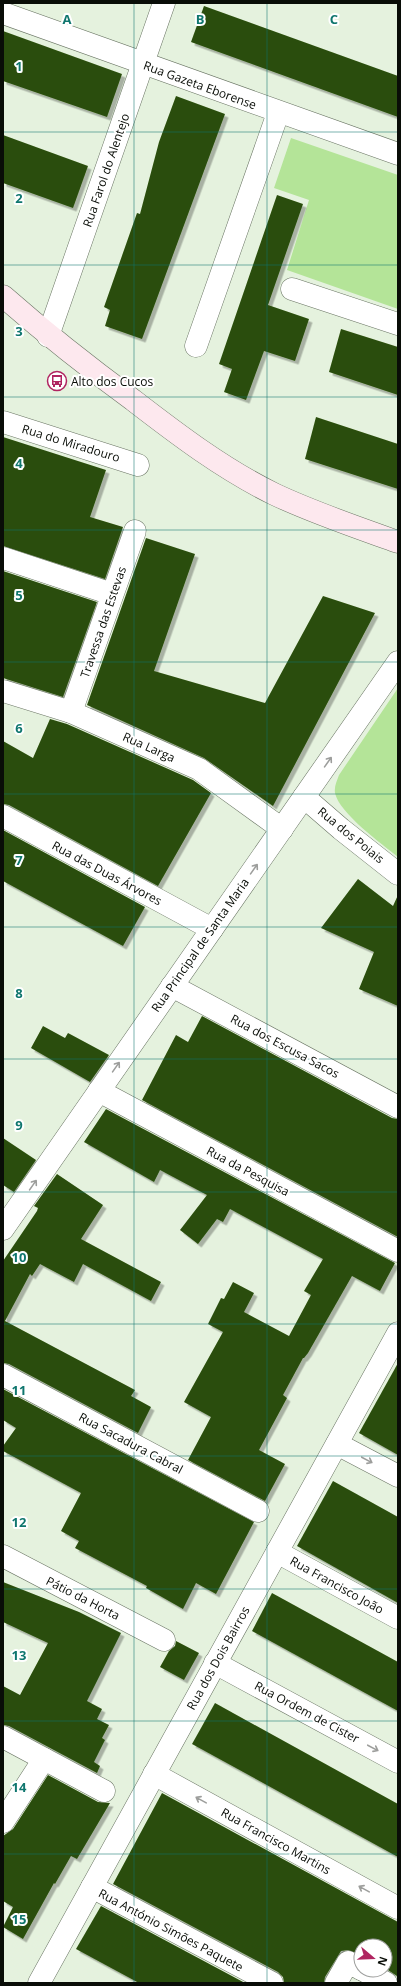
<svg xmlns="http://www.w3.org/2000/svg" width="401" height="1986" viewBox="0 0 401 1986" font-family="'Open Sans',sans-serif">
<style>
.green{fill:#b4e498}
.building{fill:#2a4e0a;filter:url(#shadow)}
.lines{fill:none;stroke-linecap:round;stroke-linejoin:round}
.street-casing{stroke:#6a7564;stroke-width:23}
.secondary-casing{stroke:#6a7564;stroke-width:23}
.street{stroke:#fff;stroke-width:22}
.secondary{stroke:#fde8ee;stroke-width:22}
.oneway{stroke:#9d9e9c}
.grid{fill:none;stroke:#0f766e;stroke-width:1;stroke-opacity:0.55}
.labels{text-anchor:middle;dominant-baseline:central;stroke-width:4;stroke-linejoin:round;paint-order:stroke}
.street-label{font-size:12px;fill:#090d07;stroke:#fff}
.poi-label{font-size:12px;fill:#090d07;stroke:#fff;text-anchor:start}
.grid-label{font-size:13px;text-anchor:middle;font-weight:bold;fill:#0f766e;stroke:#fff;stroke-width:4;stroke-linejoin:round;paint-order:stroke}
</style>
<defs>
<filter id="shadow"><feDropShadow dx="3.5" dy="3.5" stdDeviation="0" flood-color="#0004"/></filter>
</defs>
<rect width="100%" height="100%" fill="#e5f2de"/>
<!-- green -->
<g class="green">
<polygon points="291,138 398,175 398,309 287,270 309,200 274,188"/>
<path d="M398 688V857C382 844 339 813 335 793 334 786 337 781 339 775Z"/>
</g>
<!-- building -->
<g class="building">
<polygon points="204,6 398,76 398,117 191,42"/>
<polygon points="3,31 122,74 107,117 3,81"/>
<polygon points="176,96 225,114 142,339 105,326 110,310 104,307 137,213 140,214 159,142"/>
<polygon points="3,135 88,166 73,208 3,183"/>
<polygon points="277,195 303,204 268,305 309,319 295,361 264,351 246,400 224,392 232,369 219,364"/>
<polygon points="341,329 398,347 398,395 329,372"/>
<polygon points="316,417 398,444 398,489 305,459"/>
<polygon points="3,437 106,470 90,517 123,527 105,579 3,546"/>
<polygon points="146,538 195,554 154,671 265,703 323,596 375,613 273,806 204,758 87,705"/>
<polygon points="3,571 97,602 63,697 3,678"/>
<polygon points="50,719 67,724 193,780 211,793 158,886 9,805 3,804 3,741 33,758"/>
<polygon points="3,830 145,907 123,946 3,881"/>
<polygon points="358,879 393,906 398,895 398,1006 359,989 374,952 321,928"/>
<polygon points="202,1016 392,1118 398,1119 398,1237 142,1100 176,1035 188,1042"/>
<polygon points="43,1026 65,1038 68,1033 109,1055 90,1082 31,1048"/>
<polygon points="106,1109 395,1263 380,1291 352,1276 308,1353 304,1358 303,1358 283,1395 287,1398 259,1450 285,1464 265,1501 188,1460 211,1417 184,1402 223,1332 208,1324 221,1298 224,1299 233,1282 254,1293 244,1312 289,1336 311,1295 304,1291 323,1259 230,1209 223,1222 217,1219 198,1244 180,1230 207,1195 160,1170 154,1182 84,1142"/>
<polygon points="3,1138 36,1160 14,1192 3,1185"/>
<polygon points="57,1174 103,1205 81,1239 161,1282 151,1301 83,1264 74,1282 40,1264 32,1276 30,1274 5,1321 135,1390 131,1396 151,1407 138,1433 9,1364 3,1363 3,1261 37,1211 38,1208 34,1206"/>
<polygon points="398,1363 398,1455 359,1433"/>
<polygon points="3,1389 254,1522 216,1594 196,1583 183,1609 146,1588 147,1586 75,1548 79,1541 61,1531 81,1493 3,1451 3,1446 16,1428 3,1420"/>
<polygon points="333,1481 398,1517 398,1603 297,1546"/>
<polygon points="3,1582 79,1612 121,1633 87,1701 102,1709 97,1719 109,1725 102,1738 105,1740 94,1762 100,1766 97,1773 9,1726 3,1725 3,1686 20,1695 48,1643 3,1622"/>
<polygon points="272,1593 398,1662 398,1711 252,1631"/>
<polygon points="176,1641 199,1653 184,1680 160,1667 169,1651 175,1646"/>
<polygon points="215,1703 398,1804 398,1857 192,1744"/>
<polygon points="48,1775 98,1802 110,1803 77,1859 71,1856 55,1884 54,1883 23,1939 3,1927 13,1907 3,1901 3,1836 13,1829"/>
<polygon points="162,1793 398,1922 398,1981 397,1976 385,1968 385,1946 361,1946 361,1955 348,1950 341,1951 325,1977 324,1983 284,1983 283,1977 278,1972 113,1884"/>
<polygon points="101,1906 245,1983 139,1983 76,1949"/>
</g>
<g class="lines">
<!-- street casing -->
<g class="street-casing">
<g id="street">
<polyline points="3,13 398,154"/>
<polyline points="292,289 398,324"/>
<polyline points="48,336 164,3"/>
<polyline points="196,346 278,113"/>
<polyline points="3,422 138,465"/>
<polyline points="3,558 112,594"/>
<polyline points="3,691 71,712 199,769 282,829"/>
<polyline points="71,712 135,531"/>
<polyline points="304,797 341,829 398,874"/>
<polyline points="3,816 212,929"/>
<polyline points="172,986 398,1107"/>
<polyline points="99,1091 398,1251"/>
<polyline points="3,1229 398,662"/>
<polyline points="3,1375 258,1511"/>
<polyline points="337,1444 398,1476"/>
<polyline points="277,1552 398,1618"/>
<polyline points="3,1556 164,1640"/>
<polyline points="215,1663 398,1762"/>
<polyline points="3,1737 104,1791"/>
<polyline points="154,1774 398,1908"/>
<polyline points="3,1822 44,1759"/>
<polyline points="92,1887 272,1983"/>
<polyline points="363,1970 386,1983"/>
<polyline points="39,1983 398,1333"/>
<polyline points="336,1983 348,1962 361,1969"/>
</g>
</g>
<!-- secondary casing -->
<g class="secondary-casing">
<path id="secondary" d="M3 296C45 333 88 367 133 400 177 434 223 469 274 494 314 513 356 527 398 542"/>
</g>
<!-- street -->
<use href="#street" class="street"/>
<!-- secondary -->
<use href="#secondary" class="secondary"/>
</g>
<!-- one-way arrows -->
<defs><path id="oneway-shaft" d="M-6 0H5M1.5-3L5.5 0L1.5 3" fill="none" stroke-width="1.6" stroke-linecap="round" stroke-linejoin="round"/></defs>
<g class="oneway">
<use href="#oneway-shaft" transform="translate(328 762) rotate(-55)"/>
<use href="#oneway-shaft" transform="translate(254 869) rotate(-55)"/>
<use href="#oneway-shaft" transform="translate(116 1067) rotate(-55)"/>
<use href="#oneway-shaft" transform="translate(33 1185) rotate(-55)"/>
<use href="#oneway-shaft" transform="translate(367 1460) rotate(28)"/>
<use href="#oneway-shaft" transform="translate(373 1748) rotate(28)"/>
<use href="#oneway-shaft" transform="translate(201 1800) rotate(-151)"/>
<use href="#oneway-shaft" transform="translate(364 1889) rotate(-151)"/>
</g>
<!-- grid -->
<path class="grid" d="M134 3V1983M267 3V1983M3 132H398M3 265H398M3 397H398M3 530H398M3 662H398M3 794H398M3 927H398M3 1059H398M3 1192H398M3 1324H398M3 1456H398M3 1589H398M3 1721H398M3 1854H398"/>
<!-- icons -->
<defs>
<g id="bus-ring" transform="scale(1)"><circle r="9.5" fill="#fff" stroke="#b02460" stroke-width="1.5"/><path d="M-5-6H5V4H4V6H2V4H-2V6H-4V4H-5ZM-3.5-4V0h7V-4ZM-3.5 1.2v1.5H-2V1.2ZM2 1.2v1.5H3.5V1.2Z" fill="#b02460"/></g>
</defs>
<g fill-rule="evenodd">
<use href="#bus-ring" x="57" y="381"/>
</g>
<g class="labels">
<!-- street labels -->
<g class="street-label">
<text transform="translate(200 85) rotate(20)">Rua Gazeta Eborense</text>
<text transform="translate(106 170) rotate(-71)">Rua Farol do Alentejo</text>
<text transform="translate(71 443) rotate(17)">Rua do Miradouro</text>
<text transform="translate(103 622) rotate(-71)">Travessa das Estevas</text>
<text transform="translate(149 747) rotate(24)">Rua Larga</text>
<text transform="translate(351 835) rotate(39)">Rua dos Poiais</text>
<text transform="translate(107 873) rotate(28)">Rua das Duas Árvores</text>
<text transform="translate(200 945) rotate(-55)">Rua Principal de Santa Maria</text>
<text transform="translate(285 1046) rotate(28)">Rua dos Escusa Sacos</text>
<text transform="translate(248 1171) rotate(28)">Rua da Pesquisa</text>
<text transform="translate(131 1443) rotate(28)">Rua Sacadura Cabral</text>
<text transform="translate(337 1585) rotate(29)">Rua Francisco João</text>
<text transform="translate(83 1598) rotate(27)">Pátio da Horta</text>
<text transform="translate(218 1658) rotate(-61)">Rua dos Dois Bairros</text>
<text transform="translate(307 1712) rotate(28)">Rua Ordem de Cister</text>
<text transform="translate(276 1841) rotate(29)">Rua Francisco Martins</text>
<text transform="translate(171 1930) rotate(28)">Rua António Simões Paquete</text>
</g>
<!-- poi labels -->
<g class="poi-label">
<text x="71" y="381">Alto dos Cucos</text>
</g>
</g>
<g class="grid-label">
<text x="67" y="24">A</text>
<text x="200" y="24">B</text>
<text x="334" y="24">C</text>
<text x="19" y="71">1</text>
<text x="19" y="203">2</text>
<text x="19" y="336">3</text>
<text x="19" y="468">4</text>
<text x="19" y="600">5</text>
<text x="19" y="733">6</text>
<text x="19" y="865">7</text>
<text x="19" y="998">8</text>
<text x="19" y="1130">9</text>
<text x="19" y="1262">10</text>
<text x="19" y="1395">11</text>
<text x="19" y="1527">12</text>
<text x="19" y="1660">13</text>
<text x="19" y="1792">14</text>
<text x="19" y="1924">15</text>
</g>
<!-- border -->
<rect width="401" height="1986" fill="none" stroke="#090d07" stroke-width="8"/>
<!-- north arrow -->
<g transform="translate(373 1958) rotate(109)"><circle r="19" fill="#ffffff" stroke="#9d9e9c"/>
<path d="M0-3L7 15L0 10L-7 15Z" fill="#b02460"/>
<text y="-6" font-size="11" font-weight="bold" text-anchor="middle" fill="#090d07">N</text>
</g>
</svg>
